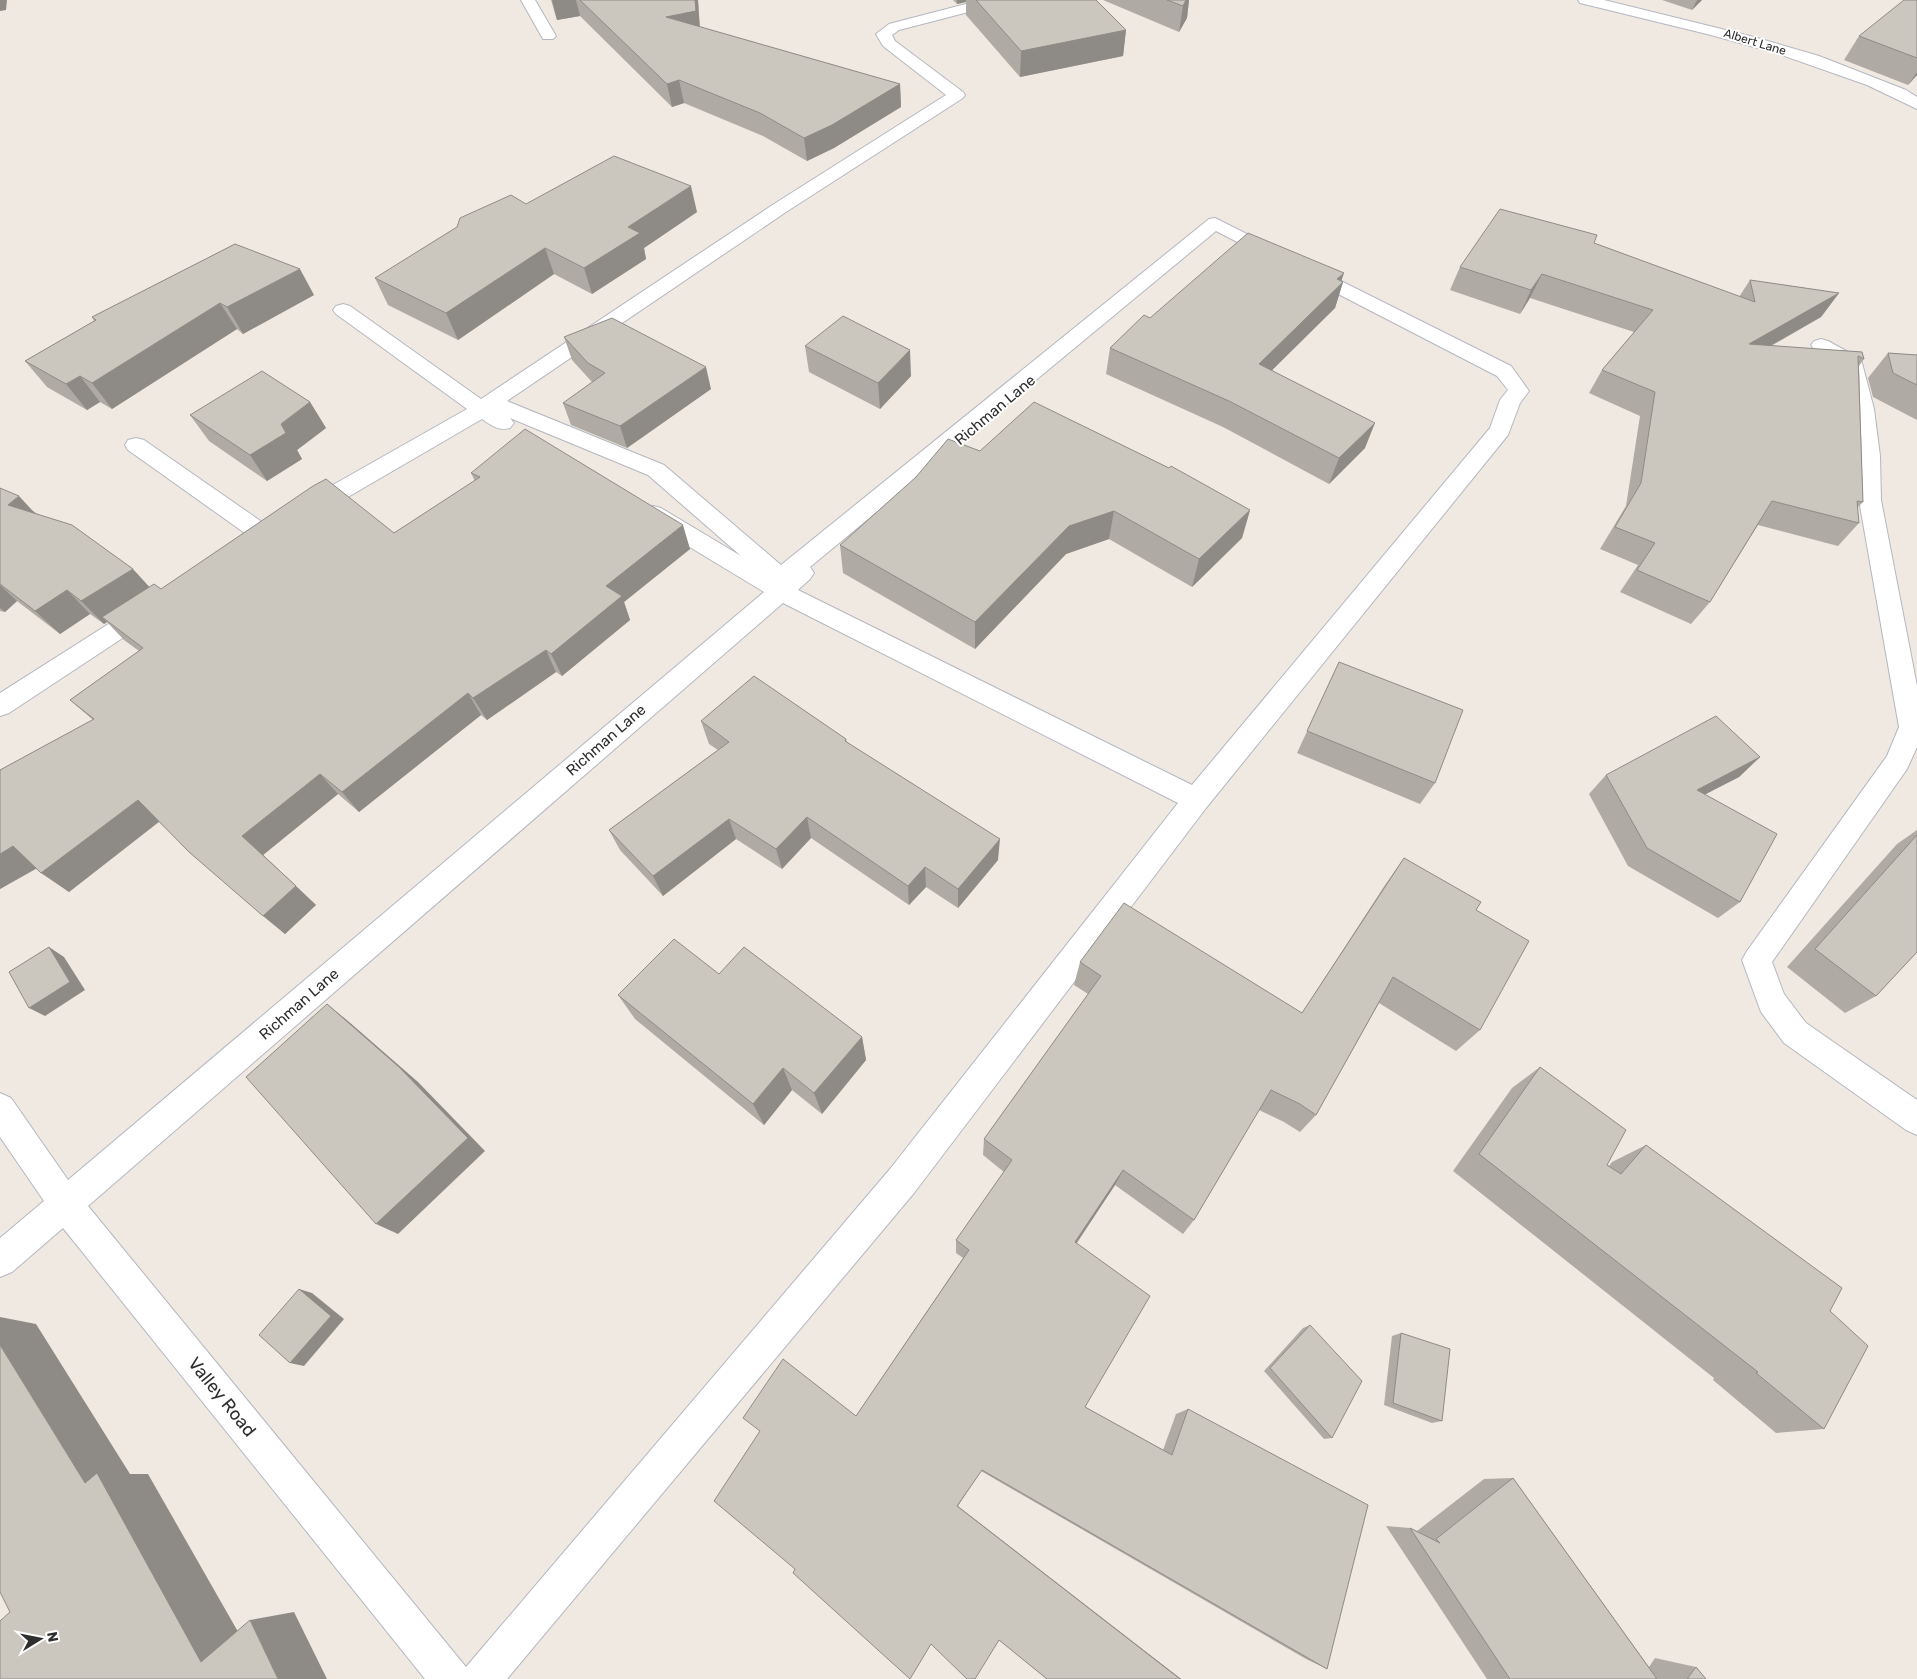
<svg xmlns="http://www.w3.org/2000/svg" width="1917" height="1679" viewBox="0 0 1917 1679" font-family="Rubik,sans-serif">
<style>
.lines{fill:none;stroke-linecap:round;stroke-linejoin:round}
.minor-casing{stroke:#b4b7c1;stroke-width:2}
.minor{fill:#fff;fill-rule:evenodd}
.wall{fill:#afaba4}
.shaded-wall{fill:#8e8b86}
.building{fill:#cbc7bf;stroke:#8e8b86}
.labels{text-anchor:middle;dominant-baseline:central;stroke-width:4;stroke-linejoin:round;paint-order:stroke}
.far-street-label{font-size:12px;fill:#2e2e2e;stroke:#fff}
.street-label{font-size:15px;fill:#2e2e2e;stroke:#fff}
.near-street-label{font-size:18px;fill:#2e2e2e;stroke:#fff}
</style>
<rect width="100%" height="100%" fill="#efe9e1"/>
<g class="lines">
<!-- minor casing -->
<g class="minor-casing">
<g id="minor">
<polygon points="521,0 535,0 556,36 553,39 543,39"/>
<path d="M981 0H1005L1003 3 899 30 892 35 895 41 963 92 965 95 963 98 786 212 507 401 664 465 781 565 1209 219 1215 218 1511 366 1529 391 1520 403 1508 435 1206 808 914 1193 507 1679H425L63 1228 12 1272 0 1277V1238L44 1201 0 1137V1093L11 1098 68 1180 764 592 645 520 642 514 645 508 653 506 661 508 741 556 648 475 510 418 514 423 510 428C499 431 492 426 482 419L317 515 309 517 301 515 298 509 301 503 467 409 336 314 333 310 336 306 343 304 350 306 481 399 774 204 946 95 883 46 876 34 889 24ZM1216 231 1497 376 1508 390 1500 400 1490 428 1192 785 798 590 810 579 814 573 810 567ZM783 603 1178 803 890 1169 466 1667 88 1206Z"/>
<polygon points="1578,0 1604,0 1754,37 1819,56 1906,90 1917,97 1917,109 1867,85 1776,53 1711,35 1580,3"/>
<polygon points="1821,339 1828,341 1859,358 1862,363 1874,409 1880,456 1881,500 1917,686 1917,747 1907,769 1772,962 1784,994 1806,1023 1917,1100 1917,1135 1906,1130 1784,1043 1761,1012 1742,960 1747,951 1887,756 1899,727 1859,500 1858,456 1854,409 1843,366 1814,349 1811,345 1814,341"/>
<polygon points="136,438 144,440 272,529 275,535 272,541 264,543 256,541 128,450 125,445 128,440"/>
<polygon points="148,601 156,604 160,610 156,616 9,713 0,716 0,693 140,604"/>
</g>
</g>
<!-- minor -->
<use href="#minor" class="minor"/>
</g>
<!-- wall -->
<g class="wall">
<polygon points="551,0 698,0 700,27 900,84 901,107 834,148 807,161 763,136 684,103 672,107 580,16 557,20"/>
<polygon points="953,0 1096,0 1126,30 1123,56 1020,77 966,15 966,2 957,4"/>
<polygon points="1103,0 1189,0 1187,18 1179,32"/>
<polygon points="1662,0 1702,0 1692,10"/>
<polygon points="1917,0 1917,75 1908,85 1844,60 1859,36"/>
<polygon points="526,204 697,212 644,248 646,259 592,294 554,274 458,340 388,305 375,278"/>
<polygon points="1594,243 1739,297 1750,280 1839,293 1821,317 1771,346 1862,352 1864,359 1859,366 1863,502 1857,508 1859,523 1838,546 1758,525 1710,602 1691,624 1620,592 1638,565 1600,549 1626,506 1640,416 1589,393 1602,370 1634,332 1530,298 1520,314 1450,290 1460,267"/>
<polygon points="235,244 314,295 243,334 237,329 112,409 100,402 87,410 47,387 25,361 94,321 92,317"/>
<polygon points="1341,281 1343,282 1335,308 1272,370 1365,448 1329,484 1223,427 1106,374 1110,348 1150,318"/>
<polygon points="564,337 711,389 627,448 571,425 563,403 592,382 572,360"/>
<polygon points="805,346 911,376 880,409 809,372"/>
<polygon points="1888,353 1917,355 1917,420 1873,397 1868,378"/>
<polygon points="310,402 326,428 297,450 302,459 267,481 209,441 190,415"/>
<polygon points="980,451 1250,510 1242,538 1192,587 1109,539 1066,554 975,649 843,573 840,545"/>
<polygon points="471,473 690,549 624,602 630,620 562,676 556,672 487,720 481,715 359,812 338,794 263,855 316,905 285,934 159,822 69,892 36,868 0,889 0,770 93,720 70,700 139,651 124,640 107,622 104,624 90,614 60,634 17,601 5,612 0,611 0,488 36,513 149,587 161,589 394,533 475,481"/>
<polygon points="1339,662 1435,783 1420,804 1297,753"/>
<polygon points="701,721 846,739 847,742 998,860 958,908 926,887 909,905 811,838 782,869 736,839 663,896 620,850 609,830 718,750 709,744"/>
<polygon points="1760,757 1739,777 1705,794 1740,902 1718,918 1628,866 1589,794 1606,775"/>
<polygon points="1917,830 1917,952 1876,996 1845,1013 1787,967 1897,844"/>
<polygon points="1404,858 1476,910 1480,1030 1456,1051 1379,1003 1316,1115 1300,1132 1284,1122 1259,1110 1194,1220 1183,1234 1115,1185 1077,1243 1085,1407 1163,1450 1176,1414 1188,1409 1327,1669 1306,1659 981,1471 958,1506 1181,1679 1047,1679 999,1640 931,1644 795,1569 760,1431 856,1416 963,1258 956,1253 956,1240 1004,1172 983,1155 984,1139 1088,994 1074,985 1080,962 1302,1013 1385,885"/>
<polygon points="719,974 862,1037 866,1060 822,1114 792,1090 764,1125 635,1019 618,995"/>
<polygon points="1540,1067 1607,1165 1609,1166 1612,1162 1646,1145 1830,1311 1824,1429 1776,1433 1713,1380 1714,1378 1453,1171 1512,1088"/>
<polygon points="1310,1325 1332,1438 1324,1439 1264,1371 1303,1328"/>
<polygon points="1401,1333 1442,1421 1432,1423 1384,1405 1392,1336"/>
<polygon points="1513,1478 1649,1667 1655,1658 1696,1667 1706,1679 1487,1679 1386,1526 1410,1528 1417,1531 1484,1479"/>
</g>
<!-- shaded-wall -->
<g class="shaded-wall">
<polygon points="0,0 7,0 6,10 0,11"/>
<polygon points="552,0 576,0 580,16 557,20"/>
<polygon points="695,0 698,0 700,34 666,17"/>
<polygon points="957,0 966,0 966,2 957,4"/>
<polygon points="1186,0 1189,0 1187,18 1179,32 1183,6"/>
<polygon points="1697,0 1702,0 1692,10"/>
<polygon points="1126,30 1123,56 1020,77 1021,51"/>
<polygon points="1917,72 1917,75 1908,85"/>
<polygon points="679,80 684,103 672,107 667,84"/>
<polygon points="900,84 901,107 834,148 807,161 804,138"/>
<polygon points="691,186 697,212 644,248 646,259 592,294 584,268 628,227"/>
<polygon points="545,248 554,274 458,340 446,313"/>
<polygon points="300,269 314,295 243,334 227,307"/>
<polygon points="1344,273 1340,285 1343,282 1335,308 1252,390 1259,364 1337,279"/>
<polygon points="1542,274 1530,298 1520,314 1531,290"/>
<polygon points="1839,293 1821,317 1733,367 1749,344"/>
<polygon points="220,303 237,329 112,409 92,383"/>
<polygon points="910,350 911,376 880,409 878,383"/>
<polygon points="706,367 711,389 627,448 620,426"/>
<polygon points="80,376 100,402 87,410 66,384"/>
<polygon points="310,402 326,428 297,450 302,459 267,481 250,455 281,424"/>
<polygon points="1375,423 1365,448 1329,484 1339,458"/>
<polygon points="19,496 42,521 8,505"/>
<polygon points="1250,510 1242,538 1192,587 1199,559"/>
<polygon points="1114,511 1109,539 1066,554 975,649 975,622 1069,526"/>
<polygon points="683,525 690,549 624,602 630,620 562,676 551,654 606,586"/>
<polygon points="133,569 154,592 102,617 107,622 104,624 81,601"/>
<polygon points="0,585 17,601 5,612 0,608"/>
<polygon points="67,590 90,614 60,634 35,611"/>
<polygon points="546,650 556,672 487,720 473,698"/>
<polygon points="468,693 481,715 359,812 342,792"/>
<polygon points="1760,757 1739,777 1677,809 1697,790"/>
<polygon points="320,774 338,794 263,855 316,905 285,934 263,916 242,836"/>
<polygon points="138,800 161,820 69,892 41,873"/>
<polygon points="807,817 811,838 782,869 776,849"/>
<polygon points="729,819 736,839 663,896 653,876"/>
<polygon points="1000,839 998,860 958,908 958,889"/>
<polygon points="13,846 41,866 0,889 0,854"/>
<polygon points="925,867 926,887 909,905 908,886"/>
<polygon points="49,947 64,957 85,990 45,1016 29,1008"/>
<polygon points="327,1004 348,1021 418,1082 485,1151 398,1234 376,1224"/>
<polygon points="862,1037 866,1060 822,1114 814,1093"/>
<polygon points="783,1068 792,1090 764,1125 753,1104"/>
<polygon points="1123,1170 1115,1185 1069,1254 1075,1242"/>
<polygon points="299,1289 312,1293 344,1319 304,1366 290,1363"/>
<polygon points="0,1317 36,1324 130,1474 148,1474 249,1651 201,1662 85,1483 0,1345"/>
<polygon points="957,1506 1181,1679 1180,1679"/>
<polygon points="294,1612 327,1679 278,1679 250,1620"/>
</g>
<!-- building -->
<g class="building">
<polygon points="580,0 695,0 696,11 666,17 900,84 832,125 804,138 760,113 679,80 667,84"/>
<polygon points="976,0 1096,0 1126,30 1021,51"/>
<polygon points="1167,0 1186,0 1183,6"/>
<polygon points="1904,0 1917,0 1917,58 1859,36"/>
<polygon points="614,156 691,186 628,227 640,233 584,268 545,248 446,313 375,278 457,227 460,218 511,195 526,204"/>
<polygon points="1500,209 1597,235 1594,243 1755,302 1750,280 1839,293 1749,344 1862,352 1864,359 1858,356 1863,502 1857,501 1859,523 1772,501 1710,602 1637,570 1655,543 1615,527 1641,483 1655,392 1602,370 1653,310 1542,274 1531,290 1460,267"/>
<polygon points="1248,233 1344,273 1337,279 1343,282 1259,364 1375,423 1339,458 1229,401 1110,348 1144,315 1150,318"/>
<polygon points="235,244 300,269 227,307 220,303 92,383 80,376 66,384 25,361 96,320 92,317"/>
<polygon points="843,316 910,350 878,383 805,346"/>
<polygon points="612,318 706,367 620,426 563,403 605,373 588,363 564,337"/>
<polygon points="1888,353 1917,355 1917,385 1893,373"/>
<polygon points="262,371 310,402 281,424 286,433 250,455 190,415"/>
<polygon points="1034,402 1169,468 1171,466 1250,510 1199,559 1114,511 1069,526 975,622 840,545 916,477 948,439 980,451"/>
<polygon points="525,429 683,525 606,586 622,596 551,654 546,650 473,698 468,693 342,792 320,774 242,836 296,886 263,916 189,852 138,800 41,873 13,846 0,854 0,770 94,719 70,700 143,648 102,617 154,584 161,589 313,486 326,479 394,533 480,477 471,473"/>
<polygon points="0,488 19,496 8,505 72,525 133,569 81,601 67,590 35,611 0,584"/>
<polygon points="1339,662 1463,710 1435,783 1307,731"/>
<polygon points="754,676 846,739 845,741 1000,839 958,889 925,867 908,886 807,817 776,849 729,819 653,876 609,830 729,742 701,721"/>
<polygon points="1716,716 1760,757 1697,790 1777,834 1740,902 1647,848 1606,775"/>
<polygon points="1917,835 1917,952 1876,996 1815,949"/>
<polygon points="1404,858 1481,902 1476,910 1529,941 1480,1030 1393,977 1316,1115 1300,1104 1271,1090 1194,1220 1123,1170 1075,1242 1150,1296 1085,1407 1172,1455 1188,1409 1368,1505 1327,1669 982,1470 957,1506 1180,1679 1047,1679 999,1640 975,1679 967,1679 931,1644 910,1679 793,1573 795,1569 714,1501 760,1431 743,1418 783,1359 856,1416 969,1250 956,1240 1012,1160 984,1139 1101,976 1080,962 1124,903 1302,1013"/>
<polygon points="674,939 719,974 744,947 862,1037 814,1093 783,1068 753,1104 618,995"/>
<polygon points="49,947 70,982 29,1008 9,972"/>
<polygon points="327,1004 399,1067 468,1138 376,1224 246,1077"/>
<polygon points="1540,1067 1626,1130 1607,1165 1621,1174 1646,1145 1842,1288 1830,1311 1868,1346 1824,1429 1756,1373 1758,1372 1479,1154"/>
<polygon points="299,1289 331,1316 290,1363 259,1335"/>
<polygon points="1310,1325 1362,1381 1332,1438 1270,1368"/>
<polygon points="1401,1333 1450,1349 1442,1421 1393,1403"/>
<polygon points="0,1345 85,1483 97,1473 201,1662 250,1620 278,1679 0,1679 0,1621 10,1612 0,1592"/>
<polygon points="1513,1478 1657,1679 1510,1679 1410,1528 1440,1543 1436,1539"/>
<polygon points="1696,1667 1706,1679 1687,1679"/>
</g>
<g class="labels">
<!-- far-street labels -->
<g class="far-street-label">
<text transform="translate(1755 42) rotate(17)">Albert Lane</text>
</g>
<!-- street labels -->
<g class="street-label">
<text transform="translate(995 410) rotate(-40)">Richman Lane</text>
<text transform="translate(606 740) rotate(-41)">Richman Lane</text>
<text transform="translate(299 1004) rotate(-41)">Richman Lane</text>
</g>
<!-- near-street labels -->
<g class="near-street-label">
<text transform="translate(222 1397) rotate(51)">Valley Road</text>
</g>
</g>
<!-- north arrow -->
<g transform="translate(40 1639) rotate(80)" stroke="#ffffff" stroke-width="4" paint-order="stroke">
<path d="M0-4L9 19L0 12L-9 19Z" fill="#2e2e2e"/>
<text y="-8" font-size="14" font-weight="bold" text-anchor="middle" fill="#2e2e2e">N</text>
</g>
</svg>
